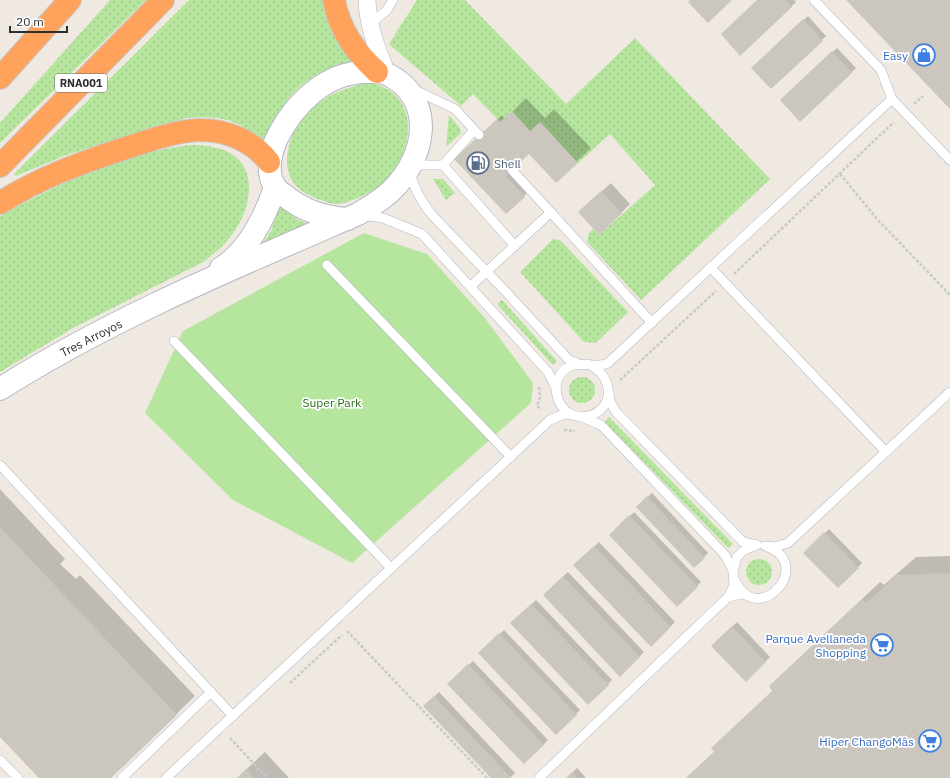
<svg xmlns="http://www.w3.org/2000/svg" width="950" height="778" viewBox="0 0 950 778" font-family="'IBM Plex Sans',sans-serif">
<style>
.grass{fill:url(#grass-dots)}
.park{fill:#b6e59e}
.shadow{fill:#0003}
.building{fill:#cbc7bf}
.lines{fill:none;stroke-linecap:round;stroke-linejoin:round}
.lane-casing{stroke:#b4b7c1;stroke-width:10}
.street-casing{stroke:#b4b7c1;stroke-width:18}
.secondary-casing{stroke:#b4b7c1;stroke-width:24}
.highway-casing{stroke:#c9c9c9;stroke-width:24}
.path{stroke:#c9c9c9;stroke-width:2.5;stroke-dasharray:3 2;stroke-linecap:butt}
.lane{stroke:#fff;stroke-width:9}
.street{stroke:#fff;stroke-width:17}
.secondary{stroke:#fff;stroke-width:22}
.highway{stroke:#ffa35c;stroke-width:22}
.labels{text-anchor:middle;dominant-baseline:central;stroke-width:3.5;stroke-linejoin:round;paint-order:stroke}
.shield{fill:#fff;stroke:#6d6d6d;stroke-width:1}
.shield-label{font-size:11px;font-weight:bold;fill:#2e2e2e}
.shop-label{font-size:12px;fill:#366cbe;stroke:#fff;text-anchor:end}
.service-label{font-size:12px;fill:#4e5e75;stroke:#fff;text-anchor:start}
.street-label{font-size:12px;fill:#2e2e2e;stroke:#fff}
.park-label{font-size:12px;fill:#2c6e1b;stroke:#fff}
</style>
<defs>
<pattern id="grass-dots" width="8" height="8" patternUnits="userSpaceOnUse"><rect width="8" height="8" fill="#b6e59e"/><path d="M2 2h.1M6 6h.1" fill="none" stroke="#9dc588" stroke-width="1.8" stroke-linecap="round"/></pattern>
</defs>
<rect width="100%" height="100%" fill="#efe9e1"/>
<!-- grass -->
<g class="grass">
<polygon points="110,0 146,0 0,143 0,123"/>
<path d="M189 0H325L338 41 351 62C307 70 278 102 265 143 237 119 223 115 186 118L66 155 16 176 14 174Z"/>
<polygon points="417,0 465,0 566,104 635,38 770,179 641,300 587,242 589,233 593,229 599,235 655,185 610,134 578,163 540,122 530,131 512,111 500,122 473,94 461,106 389,44"/>
<path d="M367 82C419 91 417 146 387 179 379 187 369 193 360 197 353 200 344 204 336 204 328 203 320 200 313 197 268 179 289 123 320 102 335 92 350 87 367 82Z"/>
<polygon points="449,115 460,128 461,133 446,147"/>
<path d="M190 145C206 145 227 147 239 160 258 181 247 216 231 236 224 246 214 253 205 261L73 328 0 372V216C58 184 123 153 190 145Z"/>
<polygon points="433,179 443,179 455,193 446,200"/>
<polygon points="278,203 298,220 309,224 262,245 272,229"/>
<polygon points="553,239 560,240 628,312 596,343 584,342 520,272"/>
<polygon points="502,300 557,361 553,365 497,304"/>
<circle cx="582" cy="390" r="13"/>
<polygon points="609,417 733,544 728,548 605,422"/>
<circle cx="759" cy="572" r="13"/>
</g>
<!-- park -->
<polygon class="park" points="364,233 427,254 484,317 533,383 531,403 352,563 233,500 145,413 183,331"/>
<!-- shadow -->
<g class="shadow">
<polygon points="758,0 794,0 796,2 741,54"/>
<polygon points="808,16 826,36 771,88 753,68"/>
<polygon points="837,48 856,68 800,120 782,100"/>
<polygon points="526,98 545,118 554,109 591,148 556,181 529,152 510,171 528,192 506,213 456,159 502,115 505,119"/>
<polygon points="611,183 630,204 621,213 589,203"/>
<polygon points="0,489 65,559 60,564 76,579 80,575 195,696 110,778 40,778 0,735"/>
<polygon points="652,493 708,553 694,567 637,507"/>
<polygon points="634,512 701,582 677,605 610,535"/>
<polygon points="829,529 862,563 838,587 805,553"/>
<polygon points="599,542 675,622 651,645 575,565"/>
<polygon points="950,556 950,778 686,778 715,751 773,691 788,669 880,582 884,585 916,557"/>
<polygon points="568,572 644,652 620,676 544,595"/>
<polygon points="536,600 612,680 588,704 512,623"/>
<polygon points="737,622 770,657 746,681 712,646"/>
<polygon points="504,630 580,710 556,733 480,653"/>
<polygon points="473,661 548,740 524,763 449,684"/>
<polygon points="439,692 515,773 510,778 492,778 425,706"/>
<polygon points="265,752 289,778 237,778"/>
<polygon points="577,768 586,778 567,778"/>
</g>
<!-- building -->
<g class="building">
<polygon points="690,0 732,0 708,23 688,2"/>
<polygon points="757,0 785,0 792,7 740,56 721,34"/>
<polygon points="846,0 950,0 950,109"/>
<polygon points="803,19 823,41 771,89 751,68"/>
<polygon points="832,51 852,73 800,122 780,100"/>
<polygon points="512,111 530,131 540,122 578,163 556,183 529,154 506,176 525,197 506,214 454,159 497,119 500,122"/>
<polygon points="601,191 622,213 599,235 578,212"/>
<polygon points="647,496 705,558 694,568 636,507"/>
<polygon points="629,515 698,587 677,607 609,535"/>
<polygon points="0,527 177,715 111,778 39,778 0,737"/>
<polygon points="824,532 859,568 838,588 803,553"/>
<polygon points="594,546 671,627 651,647 573,565"/>
<polygon points="950,573 950,778 686,778 714,752 711,748 772,691 769,686 862,599 866,603 897,575"/>
<polygon points="563,576 640,657 620,677 543,595"/>
<polygon points="531,604 609,685 588,705 510,623"/>
<polygon points="732,626 766,662 746,682 711,646"/>
<polygon points="499,633 577,715 556,735 478,653"/>
<polygon points="468,664 544,745 524,764 447,684"/>
<polygon points="434,696 511,778 491,778 423,706"/>
<polygon points="246,769 255,778 237,778"/>
<polygon points="572,772 578,778 566,778"/>
</g>
<g class="lines">
<!-- lane casing -->
<g class="lane-casing">
<g id="lane">
<polyline points="814,0 881,70 892,99 950,160"/>
<polyline points="369,25 387,10 393,0"/>
<polyline points="413,89 455,109 479,135"/>
<polyline points="412,165 443,165 515,246"/>
<polyline points="443,165 474,130"/>
<polyline points="512,170 652,323"/>
<path d="M410 171C413 188 421 201 432 215L508 294 569 360 579 364"/>
<polyline points="363,215 383,218 422,234 548,372 556,388"/>
<polyline points="327,265 511,457"/>
<polyline points="711,268 886,452"/>
<polyline points="471,286 551,212"/>
<polyline points="174,341 391,568"/>
<path d="M588 364C613 374 617 409 588 416 558 423 543 378 571 366 583 361 596 369 608 363L892 99"/>
<polyline points="609,393 610,402 617,413 743,542 757,545"/>
<polyline points="582,417 601,425 725,555 733,571"/>
<polyline points="0,465 233,716"/>
<polyline points="765,546 775,547 788,543 950,392"/>
<path d="M734 578C755 631 816 566 768 547"/>
<polyline points="728,597 734,586 733,571 737,557 743,551 756,545"/>
<polyline points="0,760 18,778"/>
<polyline points="122,778 211,692"/>
<polyline points="166,778 550,420 564,414 573,415"/>
<polyline points="539,778 728,597 741,594 747,595"/>
</g>
</g>
<!-- street casing -->
<g class="street-casing">
<path id="street" d="M367 0C368 27 377 49 387 74"/>
</g>
<!-- secondary casing -->
<g class="secondary-casing">
<g id="secondary">
<path d="M221 268C248 252 265 216 275 188"/>
<path d="M0 389C110 319 238 266 358 214 370 207 382 200 392 190 426 157 436 100 389 75 382 71 375 72 368 72 326 71 293 105 276 140 270 155 266 173 275 187 277 190 281 193 284 195 303 211 323 217 348 219"/>
</g>
</g>
<!-- highway casing -->
<g class="highway-casing">
<g id="highway">
<path d="M334 0C339 29 355 52 377 72"/>
<polyline points="0,78 70,0"/>
<polyline points="0,166 163,0"/>
<path d="M0 203C40 177 86 161 132 146 154 139 176 131 200 130 227 130 253 141 269 162"/>
</g>
</g>
<!-- path -->
<g class="path">
<polyline points="914,104 923,96"/>
<polyline points="840,174 878,220 950,295"/>
<polyline points="734,274 894,122"/>
<polyline points="620,380 716,291"/>
<polyline points="539,387 540,397 537,406 541,410"/>
<polyline points="564,430 575,431"/>
<polyline points="347,631 487,778"/>
<polyline points="290,683 342,635"/>
<polyline points="230,738 267,778"/>
</g>
<!-- lane -->
<use href="#lane" class="lane"/>
<!-- street -->
<use href="#street" class="street"/>
<!-- secondary -->
<use href="#secondary" class="secondary"/>
<!-- highway -->
<use href="#highway" class="highway"/>
</g>
<!-- icons -->
<defs>
<g id="shop-ring" transform="scale(1.15)"><circle r="9.5" fill="#fff" stroke="#3f7fe0" stroke-width="1.5"/><path d="M-5-2.5h2.3a2.7 3.5 0 0 1 5.4 0H5L5.5 6h-11ZM-1.5-2.5h3a1.5 2.3 0 0 0-3 0Z" fill="#3f7fe0"/></g>
<g id="fuel-ring" transform="scale(1.15)"><circle r="9.5" fill="#fff" stroke="#5c6f8a" stroke-width="1.5"/><path d="M-5.5-6h7V0h2V4h1.3V-2.5L3-4.5l.8-.8L6-3V5H2.5V1h-1V6h-7ZM-4.2-4.7v3.2H.2V-4.7Z" fill="#5c6f8a"/></g>
<g id="supermarket-ring" transform="scale(1.15)"><circle r="9.5" fill="#fff" stroke="#3f7fe0" stroke-width="1.5"/><path d="M-6-5.5h2.5l.6 2H6L4.5 2H-2.5L-4.4-4H-6ZM-1.5 3.2a1.3 1.3 0 1 0 .1 0ZM3 3.2a1.3 1.3 0 1 0 .1 0Z" fill="#3f7fe0"/></g>
</defs>
<g fill-rule="evenodd">
<use href="#shop-ring" x="924" y="55"/>
<use href="#fuel-ring" x="478" y="163"/>
<use href="#supermarket-ring" x="882" y="645"/>
<use href="#supermarket-ring" x="930" y="741"/>
</g>
<g class="labels">
<!-- shield labels -->
<rect class="shield" x="55" y="74" width="52" height="18" rx="3"/>
<g class="shield-label">
<text x="81" y="83">RNA001</text>
</g>
<!-- shop labels -->
<g class="shop-label">
<text x="908" y="55">Easy</text>
<text x="866" y="638">Parque Avellaneda<tspan x="866" dy="14">Shopping</tspan></text>
<text x="914" y="741">Hiper ChangoMâs</text>
</g>
<!-- service labels -->
<g class="service-label">
<text x="494" y="163">Shell</text>
</g>
<!-- street labels -->
<g class="street-label">
<text transform="translate(91 338) rotate(-27)">Tres Arroyos</text>
</g>
<!-- park labels -->
<g class="park-label">
<text x="332" y="402">Super Park</text>
</g>
</g>
<!-- scale -->
<path d="M10 26v6h57v-6" fill="none" stroke="#2e2e2e" stroke-width="2"/>
<text x="16" y="26" font-size="12" fill="#2e2e2e" stroke="#ffffff" stroke-width="3" paint-order="stroke">20 m</text>
</svg>
